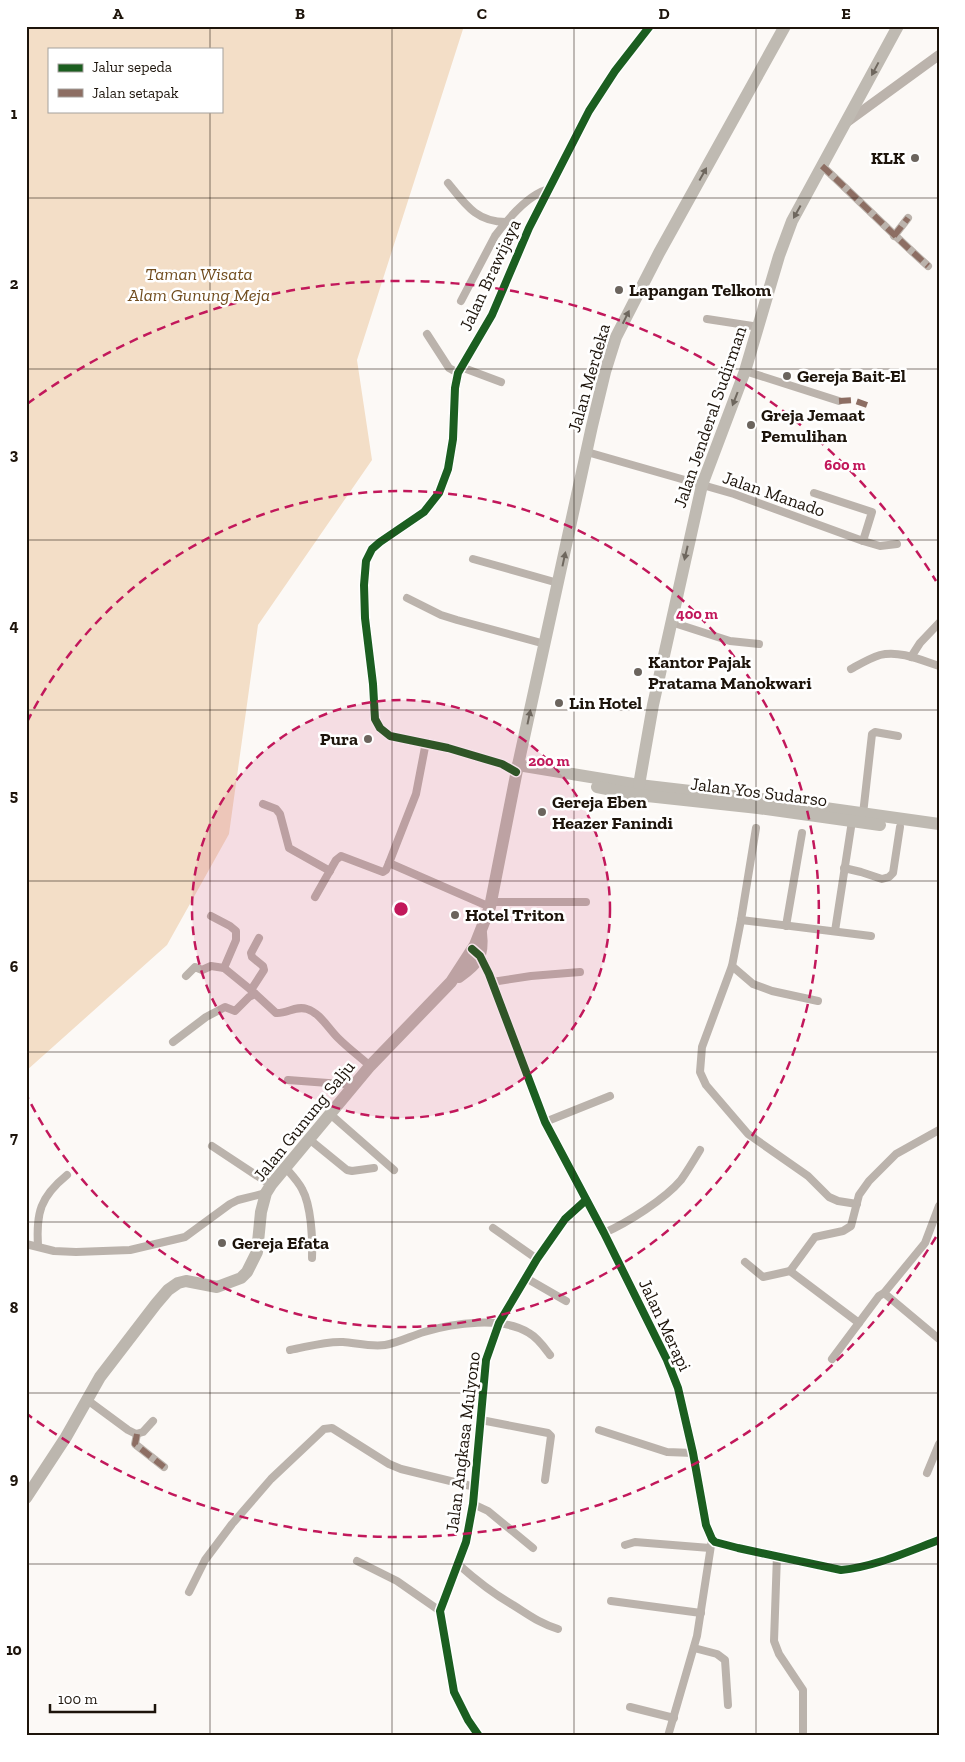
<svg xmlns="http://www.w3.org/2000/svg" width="965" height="1762" viewBox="0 0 965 1762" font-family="'Zilla Slab',serif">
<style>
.green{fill:#f3dec7;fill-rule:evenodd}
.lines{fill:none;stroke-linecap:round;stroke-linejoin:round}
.minor{stroke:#bbb3ac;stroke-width:8}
.tertiary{stroke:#bbb3ac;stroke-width:10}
.primary{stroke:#bcb6ae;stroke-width:12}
.trunk{stroke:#bfbab2;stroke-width:12}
.quiet{stroke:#8d6e63;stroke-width:6;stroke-dasharray:12 6;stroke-linecap:butt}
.cycleway-casing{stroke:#fff;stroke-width:11}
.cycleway{stroke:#1b5e20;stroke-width:8}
.oneway{fill:#6e675e}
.grid{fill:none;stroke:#1d140b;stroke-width:1;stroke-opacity:0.55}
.ring{fill:none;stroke:#c2185b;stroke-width:2.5;stroke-dasharray:9 6}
.poi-dot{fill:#6b645d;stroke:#fff;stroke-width:2}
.labels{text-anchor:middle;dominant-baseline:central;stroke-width:5;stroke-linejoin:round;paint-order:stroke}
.poi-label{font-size:18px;font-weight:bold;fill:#1d140b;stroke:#fff;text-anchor:start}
.park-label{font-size:18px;font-style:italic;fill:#714d1f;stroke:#fff}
.street-label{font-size:18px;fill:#1d140b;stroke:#fff}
.centre{fill:#c2185b;stroke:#fff;stroke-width:2.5}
.ring-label{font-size:15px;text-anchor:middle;font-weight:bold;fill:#c2185b;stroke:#fff;stroke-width:5;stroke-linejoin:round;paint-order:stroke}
.neatline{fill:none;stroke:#1d140b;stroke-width:2}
.grid-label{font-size:16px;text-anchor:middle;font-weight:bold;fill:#1d140b}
</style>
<rect width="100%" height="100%" fill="#fcf9f6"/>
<!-- green -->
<path class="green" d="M26 26H464L357 360 372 460 258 625 229 834 167 945 26 1071ZM49 49H221V111H49Z"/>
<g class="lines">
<!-- minor -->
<g class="minor">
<path d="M822 166C858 199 892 234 928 266"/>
<path d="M448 183C465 204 476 222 506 222"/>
<polyline points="894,236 908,218"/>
<path d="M461 301 495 236C507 220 529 193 550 189"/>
<polyline points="707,319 759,327"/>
<polyline points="427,334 449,368 458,373"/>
<polyline points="461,367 501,382"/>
<polyline points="745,371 839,401"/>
<polyline points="587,452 734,494 863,541 872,512 814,493"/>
<polyline points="863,541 880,546 897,544"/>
<polyline points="473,559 558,583"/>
<polyline points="407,598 441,615 457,620 545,644"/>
<polyline points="671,622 730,641 759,644"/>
<polyline points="911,657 920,643 939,623"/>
<path d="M851 669C860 664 870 658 880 655 899 650 921 660 939 666"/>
<polyline points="263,804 276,809 280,814 289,848 330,871"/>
<polyline points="863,814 872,734 875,732 898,736"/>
<polyline points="756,828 741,920 732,966 702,1047 700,1072 706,1085 748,1134 808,1176 829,1197 838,1201 857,1204"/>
<polyline points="389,863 416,794 426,742"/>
<polyline points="844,868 861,872 882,879 889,877 893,873 900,827"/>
<polyline points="315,897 336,860 341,856 383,872 386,870 389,863 490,907"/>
<polyline points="491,902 586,902"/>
<polyline points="211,916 230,926 236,931 236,940 224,968"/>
<polyline points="741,920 871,936"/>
<polyline points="786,926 802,833"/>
<polyline points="835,931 852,821"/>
<polyline points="732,966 753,984 772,991 818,1001"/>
<path d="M186 976 195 967 202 970 211 966 224 968 251 990 276 1013C287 1014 296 1005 307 1009 320 1013 328 1028 338 1038 348 1048 360 1057 370 1066"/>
<polyline points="492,982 531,976 580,972"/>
<polyline points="251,990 264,970 263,966 252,957 251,953 259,938"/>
<polyline points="173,1042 206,1017 225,1007 235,1011 249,997 255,994"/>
<polyline points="288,1080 355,1085"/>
<polyline points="330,1114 394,1170"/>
<polyline points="545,1122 610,1096"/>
<polyline points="309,1139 347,1170 352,1171 374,1168"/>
<polyline points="212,1146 271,1185"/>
<path d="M285 1167C291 1174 298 1181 302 1189 311 1205 313 1239 312 1258"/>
<polyline points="493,1228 537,1259"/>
<path d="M604 1233C627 1223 665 1199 681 1180 688 1170 694 1160 700 1150"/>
<polyline points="26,1244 54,1251 76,1252 130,1250 185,1237 230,1204 238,1200 266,1193"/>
<path d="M38 1246C36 1213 40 1197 67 1175"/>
<polyline points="745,1262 763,1277 790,1271 859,1323"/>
<polyline points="790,1271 815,1237 843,1231 851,1226 859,1195 869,1181 896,1154 939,1130"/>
<polyline points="526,1278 566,1301"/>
<polyline points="884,1293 939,1339"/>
<path d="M290 1350C307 1347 325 1341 343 1342 356 1343 371 1347 385 1345 398 1343 411 1336 424 1332 453 1323 503 1316 529 1333 538 1338 544 1347 550 1355"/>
<polyline points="832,1359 879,1296 884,1293 925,1243 939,1206"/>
<polyline points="86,1399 128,1430 136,1434 143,1432 153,1421"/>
<polyline points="481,1420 548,1433 551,1436 545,1480"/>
<polyline points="599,1430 667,1452 693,1453"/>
<polyline points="137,1434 135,1444 164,1467"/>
<polyline points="927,1473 939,1444"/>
<polyline points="473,1504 488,1511 533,1548"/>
<polyline points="625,1545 635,1542 710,1548"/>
<polyline points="777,1555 774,1641 779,1654 803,1690 803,1736"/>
<polyline points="357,1561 397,1581 440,1611"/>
<path d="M459 1565C477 1581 492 1593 513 1605 529 1615 539 1623 558 1629"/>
<polyline points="189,1592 205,1560 232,1524 271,1479 324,1429 332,1428 389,1464 401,1469 475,1487"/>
<polyline points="611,1601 701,1613"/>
<polyline points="694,1648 717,1654 725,1660 728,1705"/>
<polyline points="630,1707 674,1718"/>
<polyline points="479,1736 468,1720 454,1692 440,1611 466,1542 473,1504 486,1360 499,1323 537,1259 565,1219 586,1200"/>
<polyline points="668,1736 697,1636 712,1539"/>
</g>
<!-- tertiary -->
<g class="tertiary">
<polyline points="847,122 939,55"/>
<polyline points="516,772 502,764 448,748 390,736 380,728 375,719 373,684 365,618 364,585 366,561 372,549 380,542 424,512 439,493 448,469 453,439 455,388 458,373 492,315 529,228 589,111 615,71 650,26"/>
<path d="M476 952 483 961 489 974 545 1122 604 1233 667 1360 678 1388 693 1453 706 1525 712 1539 715 1542 738 1548 841 1570C874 1567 907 1552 939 1540"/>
</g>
<!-- primary -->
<g class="primary">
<path d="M459 977C478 963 484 957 481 933"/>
<polyline points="26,1498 66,1437 100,1377 156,1304 168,1290 178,1283 186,1281 217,1287 241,1278 247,1272 257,1252 261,1212 266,1193 271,1185 370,1066 451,982 475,945 490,907 518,765"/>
</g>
<!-- trunk -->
<g class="trunk">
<polyline points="785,26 659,253 616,337 605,372 592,426 518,765 639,785 768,800 939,824"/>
<polyline points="639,785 653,705 702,485 745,371 779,256 792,221 898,26"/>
<polyline points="597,787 638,795 758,808 880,825"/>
</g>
<!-- quiet -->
<g class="quiet">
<path d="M822 166C858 199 892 234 928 266"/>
<polyline points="894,236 908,218"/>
<polyline points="839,401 853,400 867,405"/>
<polyline points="137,1434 135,1444 164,1467"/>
</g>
<!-- cycleway casing -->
<g class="cycleway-casing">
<g id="cycleway">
<polyline points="516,772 502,764 448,748 390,736 380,728 375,719 373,684 365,618 364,585 366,561 372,549 380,542 424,512 439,493 448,469 453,439 455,388 458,373 492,315 529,228 589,111 615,71 650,26"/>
<path d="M472 949 480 956 489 974 545 1122 604 1233 667 1360 678 1388 693 1453 706 1525 712 1539 715 1542 738 1548 841 1570C874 1567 907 1552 939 1540"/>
<polyline points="479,1736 468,1720 454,1692 440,1611 466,1542 473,1504 486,1360 499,1323 537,1259 565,1219 586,1200"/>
</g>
</g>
<!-- cycleway -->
<use href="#cycleway" class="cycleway"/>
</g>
<!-- one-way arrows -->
<defs><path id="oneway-solid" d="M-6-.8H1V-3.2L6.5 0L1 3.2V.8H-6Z" transform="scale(1.25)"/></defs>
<g class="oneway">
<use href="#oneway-solid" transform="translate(875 69) rotate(118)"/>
<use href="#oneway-solid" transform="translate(703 174) rotate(-61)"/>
<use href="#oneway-solid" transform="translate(797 212) rotate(119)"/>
<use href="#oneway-solid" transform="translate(626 317) rotate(-64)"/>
<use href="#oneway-solid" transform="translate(735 399) rotate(111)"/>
<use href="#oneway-solid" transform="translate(686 553) rotate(103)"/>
<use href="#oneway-solid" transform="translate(564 559) rotate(-78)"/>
<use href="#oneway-solid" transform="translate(529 717) rotate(-78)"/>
</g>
<!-- grid -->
<path class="grid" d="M210 26V49M392 26V1736M574 26V1736M756 26V1736M210 111V1736M26 198H939M26 369H939M26 540H939M26 710H939M26 881H939M26 1052H939M26 1222H939M26 1393H939M26 1564H939"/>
<!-- distance rings -->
<circle cx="401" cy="909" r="209" fill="#c2185b" fill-opacity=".12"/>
<g class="ring">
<circle cx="401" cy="909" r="209"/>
<path d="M27 722A418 418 0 1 1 27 1096"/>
<path d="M936 1237A628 628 0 0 1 27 1414M27 404A628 628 0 0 1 936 581"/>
</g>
<!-- markers -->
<g class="poi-dot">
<circle cx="915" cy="158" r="5"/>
<circle cx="619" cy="290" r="5"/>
<circle cx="787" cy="376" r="5"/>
<circle cx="751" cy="425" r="5"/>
<circle cx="638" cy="672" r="5"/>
<circle cx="559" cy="703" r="5"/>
<circle cx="368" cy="739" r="5"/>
<circle cx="542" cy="812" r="5"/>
<circle cx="455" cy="915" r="5"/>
<circle cx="222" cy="1243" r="5"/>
</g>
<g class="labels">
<!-- poi labels -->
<g class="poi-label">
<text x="905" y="158" text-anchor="end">KLK</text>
<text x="629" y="290">Lapangan Telkom</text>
<text x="797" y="376">Gereja Bait-El</text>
<text x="761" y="415">Greja Jemaat<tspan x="761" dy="21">Pemulihan</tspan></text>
<text x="648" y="662">Kantor Pajak<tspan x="648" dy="21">Pratama Manokwari</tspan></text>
<text x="569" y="703">Lin Hotel</text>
<text x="358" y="739" text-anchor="end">Pura</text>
<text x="552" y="802">Gereja Eben<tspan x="552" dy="21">Heazer Fanindi</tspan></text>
<text x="465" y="915">Hotel Triton</text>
<text x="232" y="1243">Gereja Efata</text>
</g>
<!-- park labels -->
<g class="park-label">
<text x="199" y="274">Taman Wisata<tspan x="199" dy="21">Alam Gunung Meja</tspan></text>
</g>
<!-- street labels -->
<g class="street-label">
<text transform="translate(490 275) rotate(-65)">Jalan Brawijaya</text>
<text transform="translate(589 378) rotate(-74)">Jalan Merdeka</text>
<text transform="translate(710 417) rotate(-71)">Jalan Jenderal Sudirman</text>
<text transform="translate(774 494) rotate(19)">Jalan Manado</text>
<text transform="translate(759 792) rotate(7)">Jalan Yos Sudarso</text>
<text transform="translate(304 1121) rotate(-51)">Jalan Gunung Salju</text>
<text transform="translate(665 1325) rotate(65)">Jalan Merapi</text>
<text transform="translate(463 1442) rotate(-83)">Jalan Angkasa Mulyono</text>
</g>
</g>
<circle cx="401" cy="909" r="8" class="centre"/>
<g class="ring-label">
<text x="845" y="470">600 m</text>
<text x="697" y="619">400 m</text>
<text x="549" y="766">200 m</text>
</g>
<!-- border -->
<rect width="965" height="1762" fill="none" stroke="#ffffff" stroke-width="55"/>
<!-- legend -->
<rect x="48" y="48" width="175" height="65" fill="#ffffff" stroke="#a5a19d"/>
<rect x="58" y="64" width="25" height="8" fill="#1b5e20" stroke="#a5a19d"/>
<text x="92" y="72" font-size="15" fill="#1d140b">Jalur sepeda</text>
<rect x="58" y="89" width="25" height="8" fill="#8d6e63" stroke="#a5a19d"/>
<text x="92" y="98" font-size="15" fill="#1d140b">Jalan setapak</text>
<!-- scale -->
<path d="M50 1704v8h105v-8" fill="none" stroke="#1d140b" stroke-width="2.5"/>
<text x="58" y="1704" font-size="15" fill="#1d140b" stroke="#ffffff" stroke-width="4" paint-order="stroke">100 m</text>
<rect x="28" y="28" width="910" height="1706" class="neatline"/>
<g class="grid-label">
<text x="118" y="19">A</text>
<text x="300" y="19">B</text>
<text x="482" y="19">C</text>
<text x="664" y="19">D</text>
<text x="846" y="19">E</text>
<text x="14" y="119">1</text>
<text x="14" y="289">2</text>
<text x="14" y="460">3</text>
<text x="14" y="631">4</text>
<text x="14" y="801">5</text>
<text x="14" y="972">6</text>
<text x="14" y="1143">7</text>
<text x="14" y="1313">8</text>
<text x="14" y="1484">9</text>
<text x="14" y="1655">10</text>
</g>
</svg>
